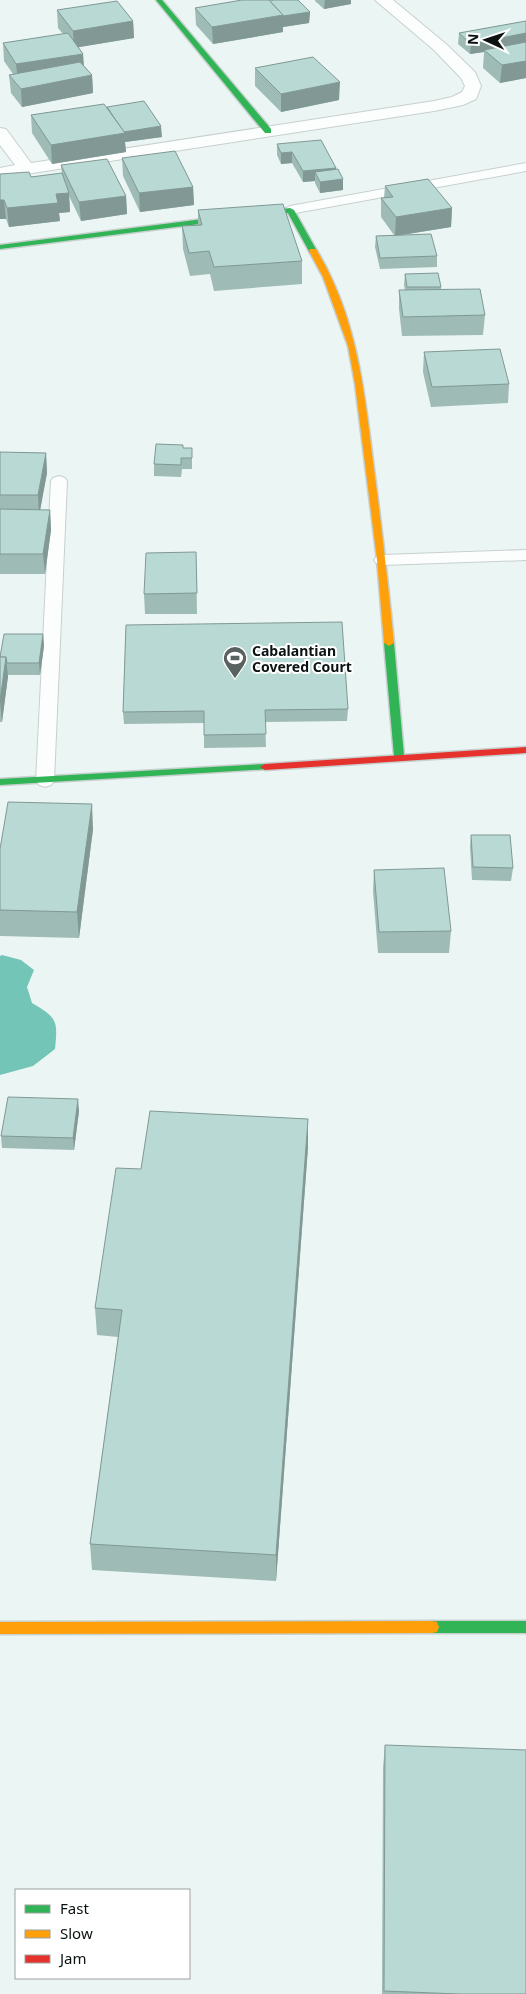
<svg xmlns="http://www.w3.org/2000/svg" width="526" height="1994" viewBox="0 0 526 1994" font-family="'Noto Sans',sans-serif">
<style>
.water{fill:#73c5b8}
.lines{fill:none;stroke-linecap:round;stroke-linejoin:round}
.lane-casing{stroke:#c7d0ce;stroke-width:2}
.street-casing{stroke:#c7d0ce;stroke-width:2}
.fast-casing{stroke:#c7d0ce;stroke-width:3}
.slow-casing{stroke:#c7d0ce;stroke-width:3}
.jam-casing{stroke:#c7d0ce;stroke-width:3}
.lane{fill:#fcfefd;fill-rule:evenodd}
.street{fill:#fcfefd;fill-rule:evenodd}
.fast{fill:#30b455;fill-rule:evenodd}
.slow{fill:#ff9f0a;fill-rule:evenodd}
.jam{fill:#e5322d;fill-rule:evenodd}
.wall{fill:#9ebbb6}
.shaded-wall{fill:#819894}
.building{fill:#b8d9d4;stroke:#819894}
.labels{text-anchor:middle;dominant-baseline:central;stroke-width:4;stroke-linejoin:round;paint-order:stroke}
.poi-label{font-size:14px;font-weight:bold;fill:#0b1211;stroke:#fff;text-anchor:start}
</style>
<rect width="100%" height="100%" fill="#ebf6f4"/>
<!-- water -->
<path class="water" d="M2 955 21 960 34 970 27 987 32 1003C57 1018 58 1020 55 1049L33 1066 0 1075V956Z"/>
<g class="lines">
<!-- lane casing -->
<g class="lane-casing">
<g id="lane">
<polygon points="526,163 526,171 290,214 283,210 290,206"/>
<polygon points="59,476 65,478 67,481 54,781 51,785 45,787 39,785 36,781 51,481 53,478"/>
<polygon points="526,550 526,560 382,565 376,563 374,560 376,557 382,555"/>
</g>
</g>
<!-- street casing -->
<g class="street-casing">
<polygon id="street" points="375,0 393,0 446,44 475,72 481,86 476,99 463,105 434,111 0,178 0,168 15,165 0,145 0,128 6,129 31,163 434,101 452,97 462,92 465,86 461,78 434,50"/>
</g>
<!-- fast casing -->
<g class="fast-casing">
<g id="fast">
<polygon points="156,0 162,0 271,129 271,133 265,133"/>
<polygon points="290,208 294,210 317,251 316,253 310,253 288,213 0,249 0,245"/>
<polygon points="389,640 394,643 404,756 399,759 394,756 384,643"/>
<polygon points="265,764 270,767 269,769 0,785 0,779"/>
<polygon points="432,1621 526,1621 526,1633 432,1633 427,1632 425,1627 427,1622"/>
</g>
</g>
<!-- slow casing -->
<g class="slow-casing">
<g id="slow">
<path d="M310 249H316C356 315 364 387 373 461 381 522 388 582 394 643L389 646 384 643 377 560 355 384 348 346 323 277 309 251Z"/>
<polygon points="432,1621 437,1622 439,1627 437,1632 432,1633 0,1634 0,1622"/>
</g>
</g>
<!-- jam casing -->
<g class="jam-casing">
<polygon id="jam" points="526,747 526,753 265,770 260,767 265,764"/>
</g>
<!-- lane -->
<use href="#lane" class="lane"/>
<!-- street -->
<use href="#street" class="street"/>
<!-- fast -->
<use href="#fast" class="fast"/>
<!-- slow -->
<use href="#slow" class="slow"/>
<!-- jam -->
<use href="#jam" class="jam"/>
</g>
<!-- wall -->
<g class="wall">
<polygon points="315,0 351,0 351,4 324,9 315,1"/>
<polygon points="270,1 310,12 309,23 283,27 283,32 213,44 196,25 195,8"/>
<polygon points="57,10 133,21 134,38 78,47 83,54 84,66 92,75 93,93 22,107 11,93 9,75 13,74 4,61 3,43 63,34 58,28"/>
<polygon points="526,21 526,78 500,83 483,68 484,52 470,54 458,44 459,33"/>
<polygon points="255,68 339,100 281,112 255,86"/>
<polygon points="107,108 162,137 125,142 126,152 52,164 32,133 31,115"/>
<polygon points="277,144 336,168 343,190 320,193 315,183 315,181 303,182 292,163 281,164 277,155"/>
<polygon points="122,158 193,187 194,205 140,212 123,176"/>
<polygon points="61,165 126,196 127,214 81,221 69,196 70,212 59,213 60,221 9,227 6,219 0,219 0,174 31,177 62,175"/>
<polygon points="385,186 452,208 451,227 402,235 437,256 437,267 380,269 375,247 376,236 394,235 381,217 381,198 384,198"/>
<polygon points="198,210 302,261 302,284 214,291 210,274 190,276 183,249 182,226 198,225"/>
<polygon points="405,274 441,287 441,289 485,315 483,335 402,336 399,309 399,290 405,290 404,285"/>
<polygon points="424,352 509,384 508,403 431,407 423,372"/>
<polygon points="183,448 192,448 192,469 182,469 181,477 154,476 154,464"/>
<polygon points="0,452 46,453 47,473 40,510 50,510 51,530 45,574 0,574"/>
<polygon points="196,552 197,614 145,614 144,594"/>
<polygon points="126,625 348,709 347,721 265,722 266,747 204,748 204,723 124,724 123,712"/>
<polygon points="43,634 44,646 40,675 8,675 2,722 0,722 0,657"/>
<polygon points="93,829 79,938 0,936 0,849"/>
<polygon points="471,835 513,868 511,881 472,880 470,847"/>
<polygon points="374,870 451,931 449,953 378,953 373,891"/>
<polygon points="79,1111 74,1150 2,1148 1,1136"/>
<polygon points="308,1147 276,1581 92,1570 90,1544 118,1337 97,1335 95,1308 141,1169"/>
<polygon points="385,1745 526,1994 382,1994 383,1768"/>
</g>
<!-- shaded-wall -->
<g class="shaded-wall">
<polygon points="325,0 351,0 351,4 324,9"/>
<polygon points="310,12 309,23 283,27 283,32 213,44 212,27 283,15"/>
<polygon points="133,21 134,38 74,48 73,31"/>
<polygon points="526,33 526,44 484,50 484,52 470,54 471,44"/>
<polygon points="83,54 84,72 18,82 16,64"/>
<polygon points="526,61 526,78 500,83 502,65"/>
<polygon points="92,75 93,93 22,107 21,89"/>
<polygon points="340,82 339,100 281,112 281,94"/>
<polygon points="161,126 162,137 125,142 126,152 52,164 51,145 123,132"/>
<polygon points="292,152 292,163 281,164 281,153"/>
<polygon points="336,168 336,179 315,172 315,181 303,182 303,171"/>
<polygon points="343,179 343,190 320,193 320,182"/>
<polygon points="193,187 194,205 140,212 139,193"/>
<polygon points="69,193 70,212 59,213 60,221 9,227 7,208 56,194"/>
<polygon points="126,196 127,214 81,221 79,202"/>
<polygon points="0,200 4,200 6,219 0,219"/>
<polygon points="452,208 451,227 395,236 396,217"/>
<polygon points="46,453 47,473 39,516 38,495"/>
<polygon points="50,510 51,530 45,574 43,554"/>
<polygon points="43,634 44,646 40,675 39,663"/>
<polygon points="6,657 8,677 2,722 0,701"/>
<polygon points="92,804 93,829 79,938 77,912"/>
<polygon points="78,1099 79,1111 74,1150 73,1138"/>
<polygon points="308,1119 308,1147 276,1581 276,1555"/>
</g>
<!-- building -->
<g class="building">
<polygon points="242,0 269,0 283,15 212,27 195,8"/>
<polygon points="274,0 298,0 310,12 283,16 283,15 270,1"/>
<polygon points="117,1 133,21 73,31 57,10"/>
<polygon points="526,21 526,33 471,44 459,33"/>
<polygon points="68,33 83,54 16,64 3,43"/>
<polygon points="526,42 526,61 502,65 484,50"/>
<polygon points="313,57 340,82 281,94 255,68"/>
<polygon points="80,62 92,75 21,89 9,75"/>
<polygon points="144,101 161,126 124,132 107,107"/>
<polygon points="104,104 125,133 51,145 31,115"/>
<polygon points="321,140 336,168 303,171 292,152 281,153 277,144"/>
<polygon points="175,151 193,187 139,193 122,158"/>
<polygon points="107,159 126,196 79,202 61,165"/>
<polygon points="338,169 343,179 320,182 315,172"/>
<polygon points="29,172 31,177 62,173 69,193 56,194 58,203 7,208 4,200 0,200 0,174"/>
<polygon points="428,179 452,208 396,217 381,198 393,197 385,186"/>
<polygon points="283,204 302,261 214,267 209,251 189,253 182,226 202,225 198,210"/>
<polygon points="431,234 437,256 380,258 376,236"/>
<polygon points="438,273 441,287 407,287 405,274"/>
<polygon points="480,289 485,315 403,317 399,290"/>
<polygon points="500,349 509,384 432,387 424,352"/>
<polygon points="156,444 183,445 183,448 192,448 192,458 181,458 181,465 154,464"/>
<polygon points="0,452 46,453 38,495 0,495"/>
<polygon points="0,509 50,510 43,554 0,554"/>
<polygon points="196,552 197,593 144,594 146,553"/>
<polygon points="342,622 348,709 265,710 266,734 204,735 204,711 123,712 126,625"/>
<polygon points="4,634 43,634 39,663 7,663 6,657 0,657"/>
<polygon points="0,657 6,657 0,701"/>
<polygon points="8,802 92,804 77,912 0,910 0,849"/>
<polygon points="471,835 510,835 513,868 473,867"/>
<polygon points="444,868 451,931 379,932 374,870"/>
<polygon points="8,1097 78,1099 73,1138 1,1136"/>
<polygon points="150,1111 308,1119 276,1555 90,1544 122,1310 95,1308 116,1168 141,1169"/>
<polygon points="385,1745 526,1750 526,1994 459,1994 384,1991"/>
</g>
<!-- icons -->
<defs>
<g id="stadium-pin" transform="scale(1.25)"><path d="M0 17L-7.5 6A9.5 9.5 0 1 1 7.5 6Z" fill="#596260" stroke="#fff"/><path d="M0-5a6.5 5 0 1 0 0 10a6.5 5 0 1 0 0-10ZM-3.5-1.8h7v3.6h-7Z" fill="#fff"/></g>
</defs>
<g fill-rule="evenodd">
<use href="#stadium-pin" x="235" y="658"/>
</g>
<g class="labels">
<!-- poi labels -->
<g class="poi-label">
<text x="252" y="650">Cabalantian<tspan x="252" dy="16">Covered Court</tspan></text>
</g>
</g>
<!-- legend -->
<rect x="15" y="1889" width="175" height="90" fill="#ffffff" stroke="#9da0a0"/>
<rect x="25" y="1905" width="25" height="8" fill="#30b455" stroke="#9da0a0"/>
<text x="60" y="1914" font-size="15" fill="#0b1211">Fast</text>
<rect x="25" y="1930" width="25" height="8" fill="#ff9f0a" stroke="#9da0a0"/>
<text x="60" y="1939" font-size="15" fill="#0b1211">Slow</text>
<rect x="25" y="1955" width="25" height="8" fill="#e5322d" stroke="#9da0a0"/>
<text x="60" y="1964" font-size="15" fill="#0b1211">Jam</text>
<!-- north arrow -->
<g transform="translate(486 40) rotate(273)" stroke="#ffffff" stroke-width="4" paint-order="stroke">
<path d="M0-4L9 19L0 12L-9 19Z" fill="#0b1211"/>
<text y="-8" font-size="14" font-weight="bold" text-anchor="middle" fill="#0b1211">N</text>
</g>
</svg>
